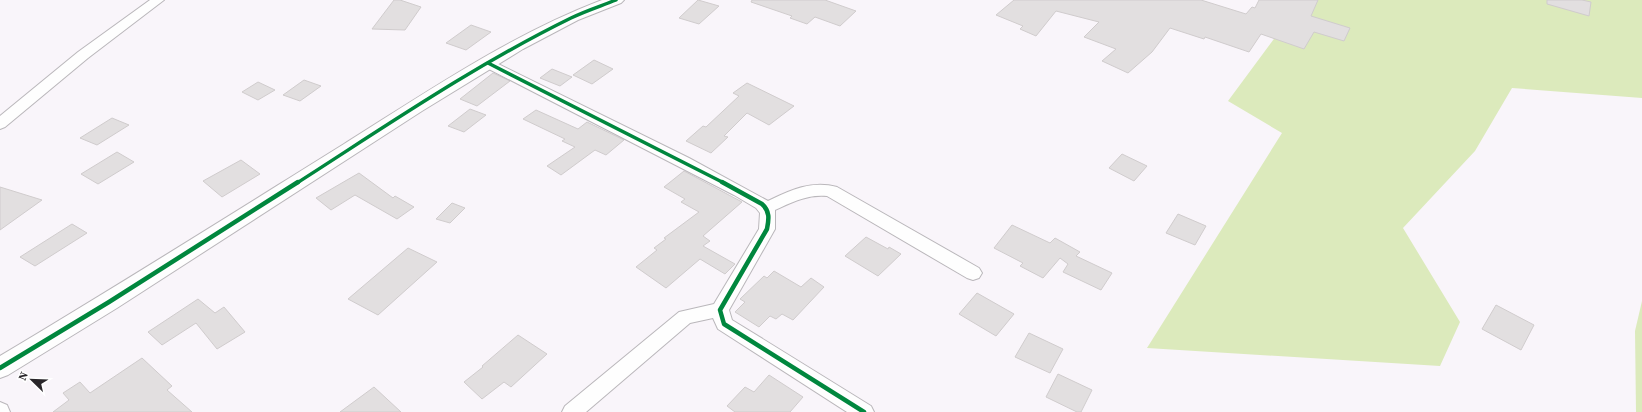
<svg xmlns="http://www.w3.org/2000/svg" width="1642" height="412" viewBox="0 0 1642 412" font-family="'Source Serif 4',serif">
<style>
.green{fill:#dceabc}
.building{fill:#e2dfe0;stroke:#d0cccd}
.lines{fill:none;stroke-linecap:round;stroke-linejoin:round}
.minor-casing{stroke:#bab7bb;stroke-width:2}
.tertiary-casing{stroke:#bab7bb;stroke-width:2}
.minor{fill:#fefefe;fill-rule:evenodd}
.tertiary{fill:#fefefe;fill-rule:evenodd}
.cycleway-far1-casing{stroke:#fff;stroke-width:5.5}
.cycleway-casing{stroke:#fff;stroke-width:7}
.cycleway-far1{stroke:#00873e;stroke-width:3.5}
.cycleway{stroke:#00873e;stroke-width:4.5}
</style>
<rect width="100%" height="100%" fill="#f9f5fa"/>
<!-- green -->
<g class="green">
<polygon points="1308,0 1642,0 1642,98 1512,88 1475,151 1403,228 1460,322 1440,366 1147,348 1282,133 1228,101 1296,9"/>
<polygon points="1642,301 1642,412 1636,412 1635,331"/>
</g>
<!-- building -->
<g class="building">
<polygon points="394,0 400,0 421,7 405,30 372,29"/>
<polygon points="698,0 719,6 699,24 679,18"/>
<polygon points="752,0 825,0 856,11 840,26 815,17 807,24 790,18 792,16 751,2"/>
<polygon points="1014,0 1201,0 1246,14 1252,7 1255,8 1259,0 1318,0 1311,16 1350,28 1344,41 1314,32 1304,49 1261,34 1249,52 1205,37 1204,39 1170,28 1152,52 1128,73 1102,61 1116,49 1084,37 1099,22 1056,11 1036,36 1020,29 1023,26 996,15"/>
<polygon points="1547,0 1582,0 1591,2 1589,16 1547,4"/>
<polygon points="471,25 491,32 466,50 446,43"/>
<polygon points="594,60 613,69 592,84 573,75"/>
<polygon points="552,69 572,77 560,86 540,78"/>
<polygon points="493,73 510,81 477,106 460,99"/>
<polygon points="304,80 321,86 300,101 283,95"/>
<polygon points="258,82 275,90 258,100 242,92"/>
<polygon points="747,83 794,106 769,125 747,113 724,136 728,137 711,153 686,141 703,126 706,127 739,96 733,93"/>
<polygon points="470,109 486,115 464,132 448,126"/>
<polygon points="536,110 578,129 587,122 624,140 606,155 595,150 561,175 547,166 575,147 562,141 565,139 523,119"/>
<polygon points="112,118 129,125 97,145 80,138"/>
<polygon points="117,152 134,162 98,184 81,174"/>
<polygon points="1122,154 1147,166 1134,181 1109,168"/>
<polygon points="241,160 260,174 222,197 203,181"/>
<polygon points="684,171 742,202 703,236 710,241 703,246 735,264 725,274 700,259 666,288 636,267 657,250 654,248 666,239 664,238 699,212 681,202 685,199 664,187"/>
<polygon points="359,173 393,198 395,196 414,207 397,219 355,195 331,210 316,198"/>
<polygon points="0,187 42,200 0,230"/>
<polygon points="452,203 465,208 450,223 436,219"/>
<polygon points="1178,214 1206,226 1195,245 1166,233"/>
<polygon points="72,224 87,233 35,266 20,257"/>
<polygon points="1012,225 1050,243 1055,238 1080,252 1076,256 1112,273 1101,290 1063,272 1068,264 1060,258 1043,278 1020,266 1023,263 994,248"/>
<polygon points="866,237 888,249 889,247 901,254 878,276 845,256"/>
<polygon points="408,248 437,262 378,315 348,299"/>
<polygon points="774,271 801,287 811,278 824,287 793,320 782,314 776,319 770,316 759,327 735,312 745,302 740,299 764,276 767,278"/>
<polygon points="977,293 1014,314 996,336 959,314"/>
<polygon points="198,299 215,313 224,307 245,332 217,349 196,323 162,345 148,332"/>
<polygon points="1496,305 1534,325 1521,350 1482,329"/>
<polygon points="1029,333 1063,349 1050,373 1015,357"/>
<polygon points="518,335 547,354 511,387 504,382 482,399 464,382 483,367 482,366"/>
<polygon points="142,358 172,386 167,390 192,412 53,412 69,400 63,393 80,382 90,393"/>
<polygon points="1058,374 1092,390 1081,412 1077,412 1046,397"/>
<polygon points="769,375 803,397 790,412 735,412 727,406 745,387 754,392"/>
<polygon points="374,387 401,412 340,412"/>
</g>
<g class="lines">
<!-- minor casing -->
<g class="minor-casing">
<g id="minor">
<polygon points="150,0 164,0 88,58 5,127 0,129 0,116 78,52"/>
<path d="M488 59 689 158 768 201C790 190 812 180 837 187L979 268 982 273 979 278 973 280 967 278 827 196C808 194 792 202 775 210V229L729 310 732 320 871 406 874 412H847L718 329 713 318 690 323 586 412H562L565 406 679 312 714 304 759 229 760 213 756 208 734 195 483 66 481 63 483 60Z"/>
<polygon points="0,402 7,405 10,412 0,412"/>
</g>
</g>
<!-- tertiary casing -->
<g class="tertiary-casing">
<path id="tertiary" d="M602 0H624L621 3 578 20 523 49 422 111 117 308 8 375 0 378V356C116 287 230 215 344 144 427 92 510 35 602 0Z"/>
</g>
<!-- minor -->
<use href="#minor" class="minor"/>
<!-- tertiary -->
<use href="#tertiary" class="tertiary"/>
<!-- cycleway-far1 casing -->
<g class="cycleway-far1-casing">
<g id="cycleway-far1">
<polyline points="488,63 724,183"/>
<path d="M297 183C386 126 475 65 571 18 585 11 601 6 616 0"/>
</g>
</g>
<!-- cycleway casing -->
<g class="cycleway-casing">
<g id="cycleway">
<path d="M722 182 762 204C770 211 769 219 767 229L720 310 724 324 864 412"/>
<polyline points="0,368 109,302 298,182"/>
</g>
</g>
<!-- cycleway-far1 -->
<use href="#cycleway-far1" class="cycleway-far1"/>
<!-- cycleway -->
<use href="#cycleway" class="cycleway"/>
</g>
<!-- north arrow -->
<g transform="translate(32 380) rotate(293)" stroke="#ffffff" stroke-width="3" paint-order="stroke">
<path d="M0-3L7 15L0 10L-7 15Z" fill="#29262a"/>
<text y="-6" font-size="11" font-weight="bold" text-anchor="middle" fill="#29262a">N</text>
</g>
</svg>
